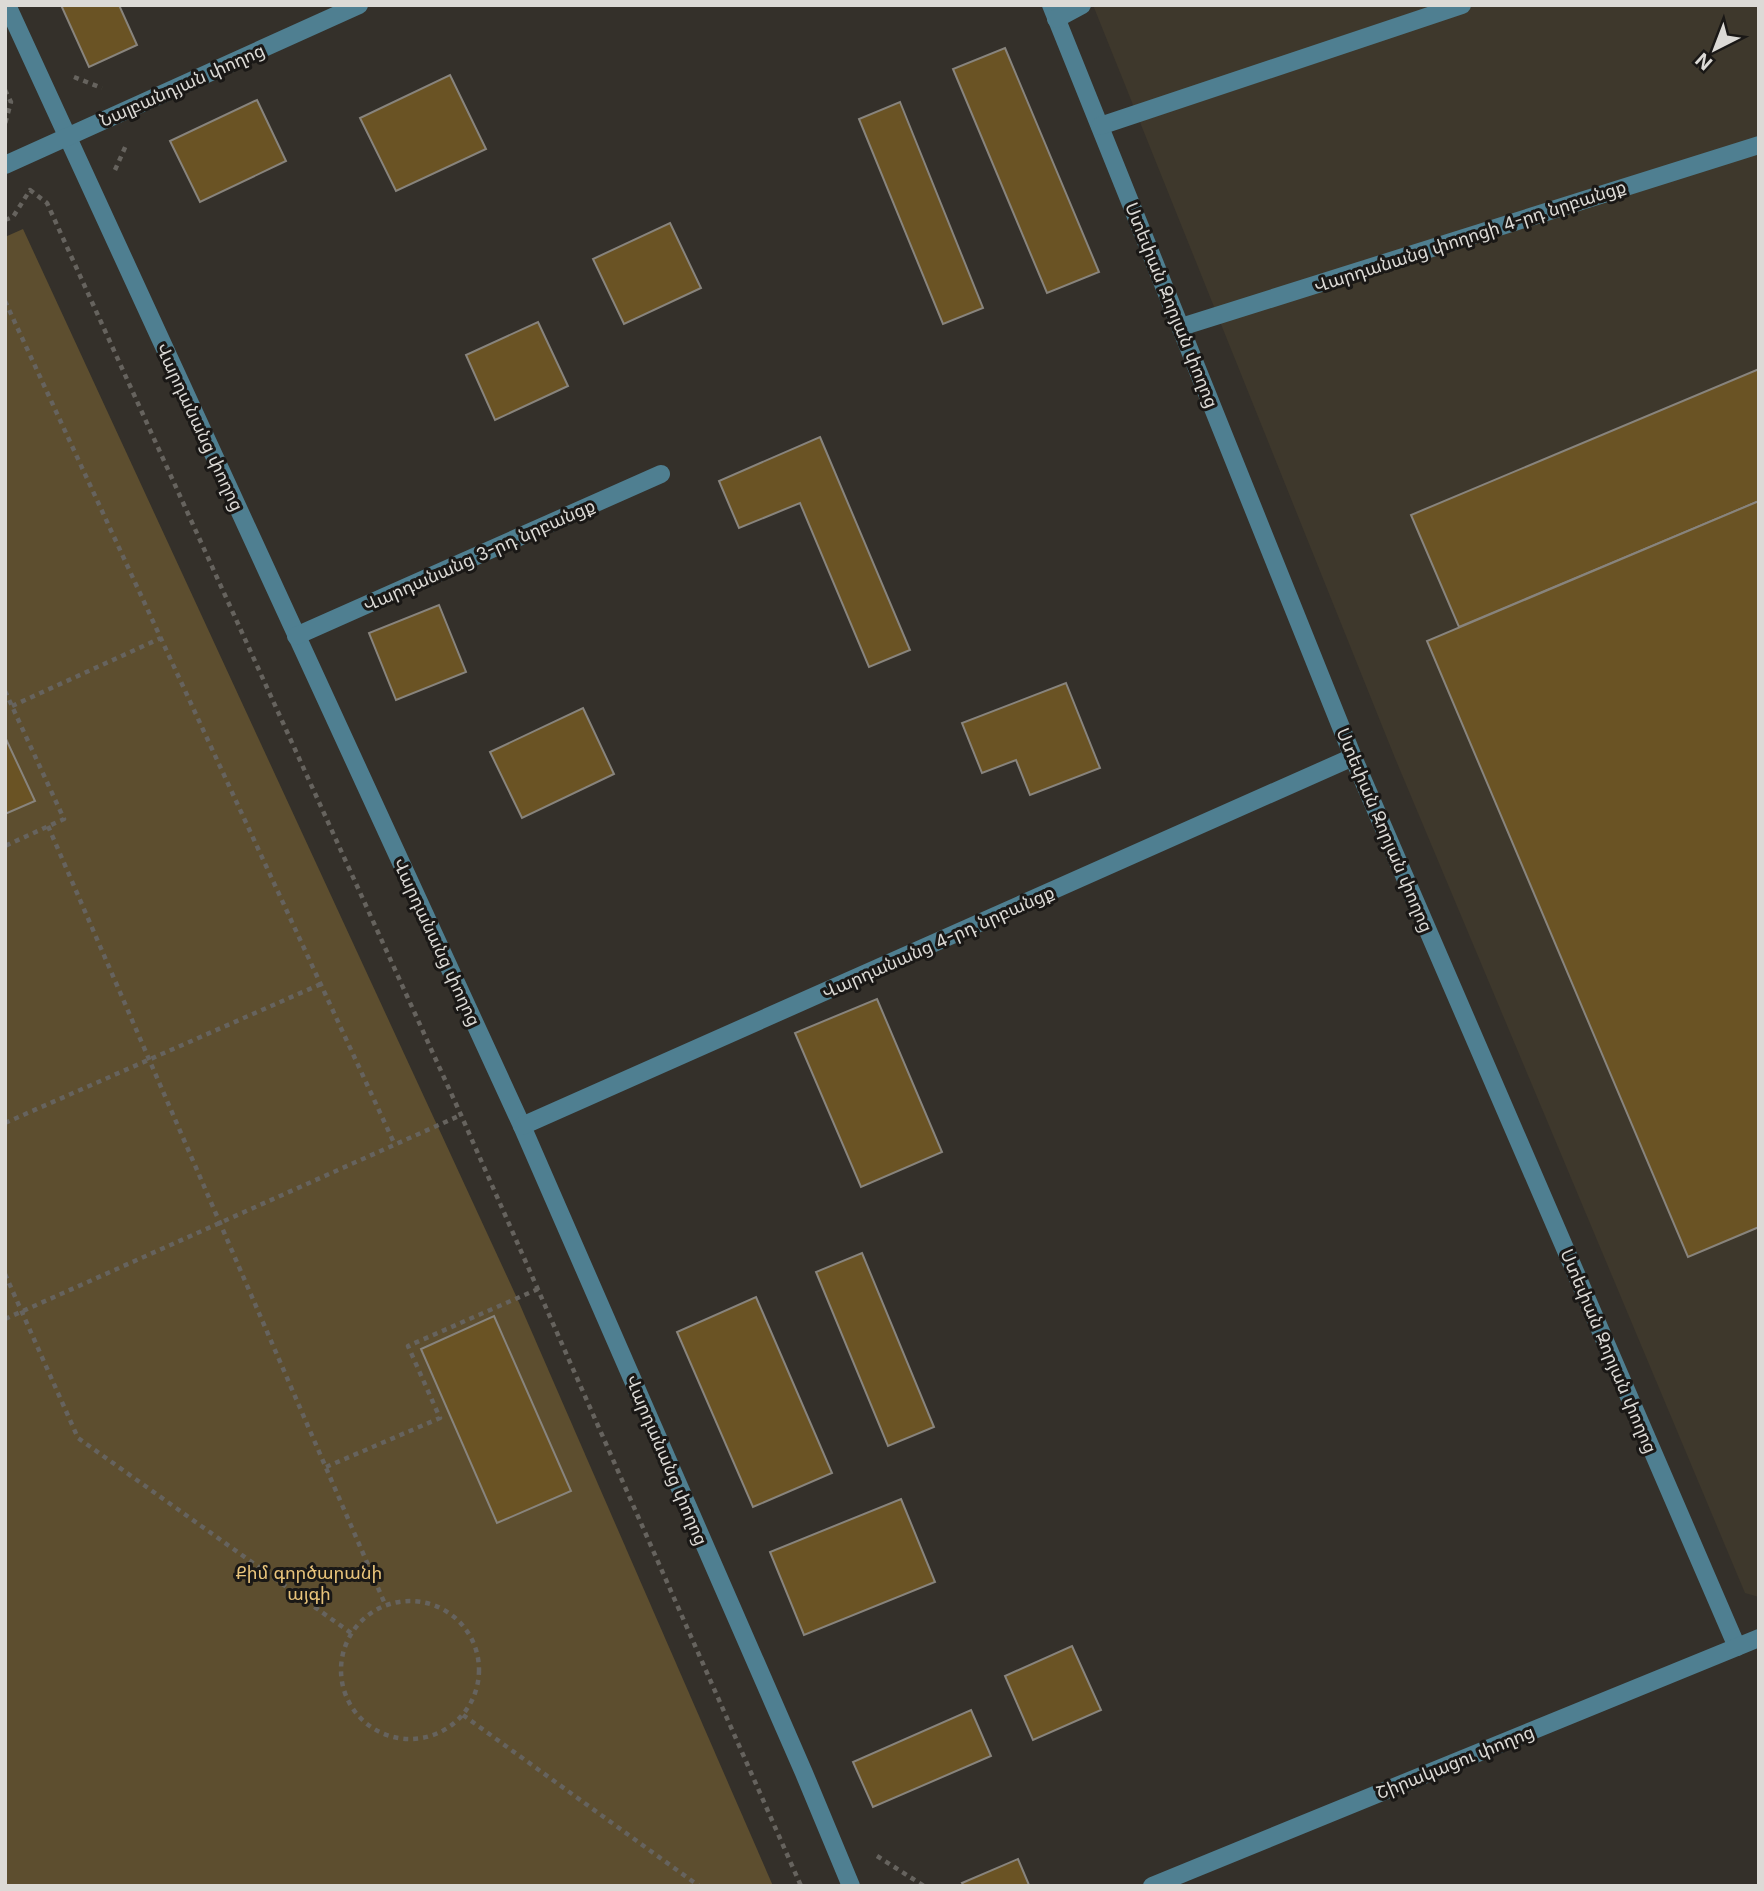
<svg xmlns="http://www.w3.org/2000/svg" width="1764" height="1891" viewBox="0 0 1764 1891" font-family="Inter,'Noto Sans Armenian',sans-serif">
<rect width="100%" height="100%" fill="#34302a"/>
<path fill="#3e382c" d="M1093 5H1759V1597L1745 1593 1395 758Z"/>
<path fill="#5d4e2f" d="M23 229 517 1298 773 1886H5V237Z"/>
<g fill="#6a5324" stroke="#88847d" stroke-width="2">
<path d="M61 5H119L137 45 89 67Z"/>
<path d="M1005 48 1099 272 1047 293 953 69Z"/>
<path d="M450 75 486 149 396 191 360 118Z"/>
<path d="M257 100 286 161 200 202 170 141Z"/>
<path d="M900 102 983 308 943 324 859 119Z"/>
<path d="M670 223 701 288 624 324 593 259Z"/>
<path d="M538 322 568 386 495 420 466 355Z"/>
<path d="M1759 369V501L1459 627 1411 515Z"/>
<path d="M820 437 910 650 869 667 800 503 739 528 719 481Z"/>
<path d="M1759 501V1227L1688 1257 1427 641Z"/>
<path d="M439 605 466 672 396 700 369 633Z"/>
<path d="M1066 683 1100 768 1030 795 1016 760 982 773 962 723Z"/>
<path d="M583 708 614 774 522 818 490 752Z"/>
<path d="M5 737 35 801 5 814Z"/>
<path d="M877 999 942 1152 861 1187 795 1033Z"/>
<path d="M862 1253 934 1427 888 1446 816 1272Z"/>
<path d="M756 1297 832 1473 753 1507 677 1332Z"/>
<path d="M494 1316 571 1491 497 1523 421 1349Z"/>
<path d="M901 1499 935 1582 804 1635 770 1552Z"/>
<path d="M1072 1646 1101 1710 1033 1740 1005 1676Z"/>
<path d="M971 1710 991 1756 873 1807 853 1762Z"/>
<path d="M1018 1859 1029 1885 964 1886 962 1883Z"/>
</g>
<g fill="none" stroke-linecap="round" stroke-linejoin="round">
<g stroke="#66635e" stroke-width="4.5" stroke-dasharray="5 5" stroke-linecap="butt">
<path d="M74 77 102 88"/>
<path d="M5 90 11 102 5 124"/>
<path d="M115 170 127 143"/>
<path d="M5 220 13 217 30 190 47 203 461 1115 801 1886"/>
<path d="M5 301 395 1145"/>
<path d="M5 691 64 819 5 846"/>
<path d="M12 706 161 638"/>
<path d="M48 826 385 1604"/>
<path d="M5 1123 321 984"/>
<path d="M5 1274 78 1438 351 1633"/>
<path d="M5 1319 461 1115"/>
<path d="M326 1467 440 1418 408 1346 538 1289"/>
<circle cx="410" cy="1670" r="69"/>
<path d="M463 1715 699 1886"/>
<path d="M877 1856 924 1886"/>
</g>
<g stroke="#4f7f91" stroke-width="18">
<path d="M7 5 522 1126 804 1773 851 1886"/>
<path d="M1051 5 1353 757 1737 1647"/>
<path d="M1056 19 1082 5"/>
<path d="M1100 126 1462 5"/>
<path d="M5 165 359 5"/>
<path d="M1181 327 1759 145"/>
<path d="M296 636 661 474"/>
<path d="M522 1126 1353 757"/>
<path d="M1152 1886 1759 1638"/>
</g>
</g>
<g text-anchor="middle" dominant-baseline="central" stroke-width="6" stroke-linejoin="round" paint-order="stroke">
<g font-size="18" fill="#dcdad6" stroke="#1a1816">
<text transform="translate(182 85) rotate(-24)">Նալբանդյան փողոց</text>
<text transform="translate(1470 236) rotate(-18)">Վարդանանց փողոցի 4-րդ նրբանցք</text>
<text transform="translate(1172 305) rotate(68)">Ստեփան Զորյան փողոց</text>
<text transform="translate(200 427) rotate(65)">Վարդանանց փողոց</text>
<text transform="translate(479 555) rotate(-24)">Վարդանանց 3-րդ նրբանցք</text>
<text transform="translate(1385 830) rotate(67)">Ստեփան Զորյան փողոց</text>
<text transform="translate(437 942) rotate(65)">Վարդանանց փողոց</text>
<text transform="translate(938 942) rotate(-24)">Վարդանանց 4-րդ նրբանցք</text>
<text transform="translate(1609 1351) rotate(67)">Ստեփան Զորյան փողոց</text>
<text transform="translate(667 1460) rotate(67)">Վարդանանց փողոց</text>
<text transform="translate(1455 1762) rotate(-22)">Շիրակացու փողոց</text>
</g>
<g font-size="18" fill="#e9c47b" stroke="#1a1816">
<text x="309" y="1572">Քիմ գործարանի<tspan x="309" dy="21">այգի</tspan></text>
</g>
</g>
<rect width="1764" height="1891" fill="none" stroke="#dcdad6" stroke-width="14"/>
<g transform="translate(1715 49) rotate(222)" stroke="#1a1816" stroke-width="5" paint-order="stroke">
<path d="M0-5L12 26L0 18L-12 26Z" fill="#dcdad6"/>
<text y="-10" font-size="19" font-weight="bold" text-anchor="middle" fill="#dcdad6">N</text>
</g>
</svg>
